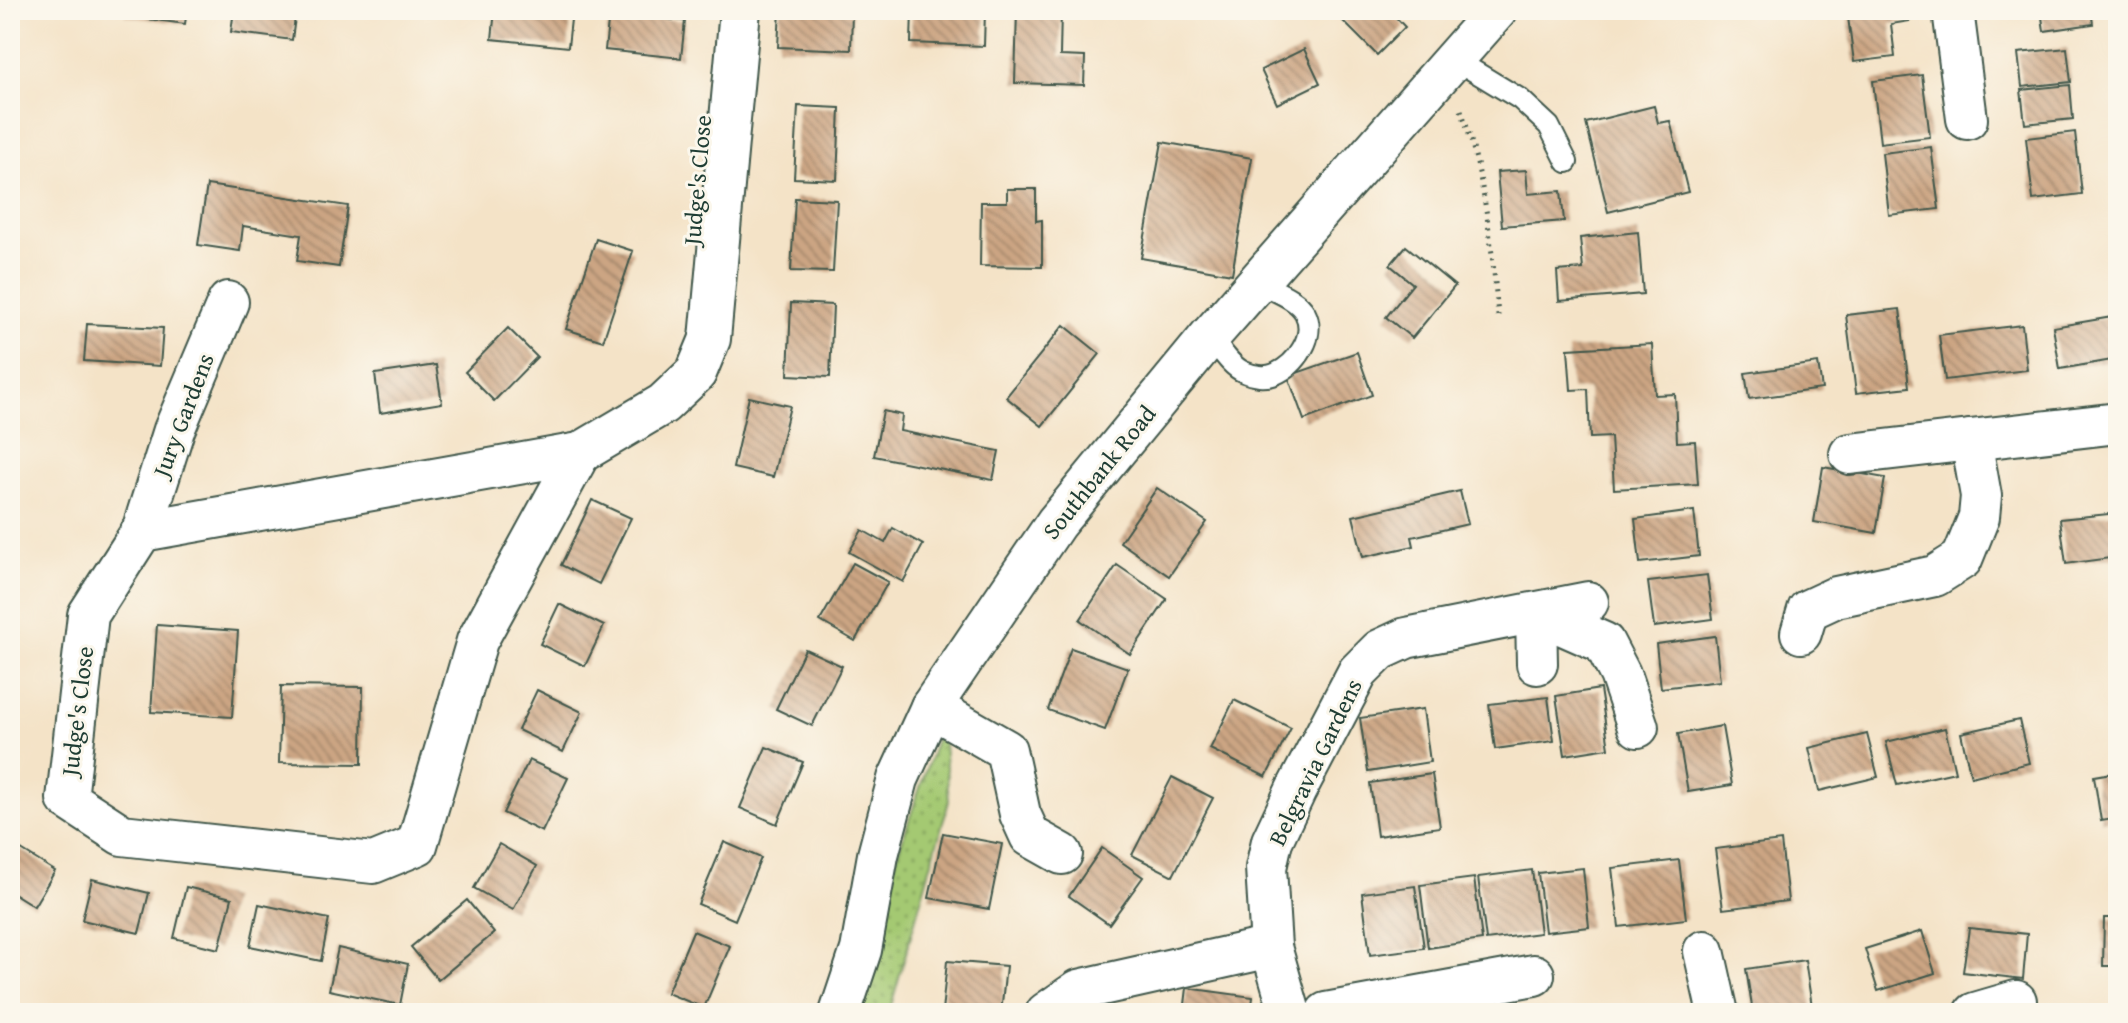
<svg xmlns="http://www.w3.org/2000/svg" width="2128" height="1023" viewBox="0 0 2128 1023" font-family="'Gentium Book Plus',serif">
<defs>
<pattern id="grass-dots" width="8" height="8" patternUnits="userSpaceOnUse" patternTransform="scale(2)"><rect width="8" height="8" fill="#a4c972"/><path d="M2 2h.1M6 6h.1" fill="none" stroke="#85a45e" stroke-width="1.8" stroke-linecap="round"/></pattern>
<pattern id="building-back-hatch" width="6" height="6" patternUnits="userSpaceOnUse" patternTransform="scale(2)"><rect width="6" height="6" fill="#cca583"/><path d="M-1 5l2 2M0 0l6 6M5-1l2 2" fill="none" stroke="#a5886c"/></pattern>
</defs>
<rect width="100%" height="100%" fill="#fbf7ec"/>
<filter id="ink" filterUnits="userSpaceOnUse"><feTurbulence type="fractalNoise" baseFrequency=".0125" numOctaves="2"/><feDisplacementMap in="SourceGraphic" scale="16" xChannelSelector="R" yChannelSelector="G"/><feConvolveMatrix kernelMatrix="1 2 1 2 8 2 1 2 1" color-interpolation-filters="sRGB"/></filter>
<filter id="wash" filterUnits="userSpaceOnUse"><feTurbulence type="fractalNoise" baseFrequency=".006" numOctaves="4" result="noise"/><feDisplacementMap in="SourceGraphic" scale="32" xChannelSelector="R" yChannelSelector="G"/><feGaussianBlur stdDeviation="1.8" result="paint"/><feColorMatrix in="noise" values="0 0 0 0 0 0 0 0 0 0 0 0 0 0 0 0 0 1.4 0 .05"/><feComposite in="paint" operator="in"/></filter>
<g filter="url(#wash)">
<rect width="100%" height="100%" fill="#f4e3c7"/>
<path fill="url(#grass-dots)" stroke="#628353" stroke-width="2" d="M942 722 949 801 889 1013H851L901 844Z"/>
<g id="blocks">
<g fill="url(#building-back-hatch)">
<path d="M125 10H187L185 24 125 16Z"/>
<path d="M234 10H296L292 40 231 32Z"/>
<path d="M495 10H572L568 47 492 39Z"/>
<path d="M780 10H852L851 50 778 47Z"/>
<path d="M912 10H985L984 46 911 43Z"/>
<path d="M1017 10H1061L1060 56 1085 57 1084 85 1015 83Z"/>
<path d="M1342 10H1389L1405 27 1377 55 1337 15Z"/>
<path d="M1847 10H1909L1910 21 1891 24 1895 57 1854 62Z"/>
<path d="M2041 10H2091L2093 24 2044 31Z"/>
<path d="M609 13 685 21 681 58 605 50Z"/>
<path d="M2067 48 2071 82 2022 87 2018 53Z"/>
<path d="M1304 49 1320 83 1277 104 1261 70Z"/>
<path d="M1922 75 1930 137 1880 143 1873 81Z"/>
<path d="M2070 85 2073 119 2025 124 2021 90Z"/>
<path d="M798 106 840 108 837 180 794 178Z"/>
<path d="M1654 106 1658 123 1670 121 1688 192 1608 212 1586 123Z"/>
<path d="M2075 132 2082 194 2033 200 2026 138Z"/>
<path d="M1162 142 1252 158 1232 274 1141 258Z"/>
<path d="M1931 147 1939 209 1889 215 1882 153Z"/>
<path d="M1526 170 1528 194 1561 191 1564 221 1502 226 1497 172Z"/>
<path d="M207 185 348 206 339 267 297 261 301 235 243 226 240 251 198 245Z"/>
<path d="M1007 189H1036V221L1042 220V267L980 266 981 202H1007Z"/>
<path d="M795 198 837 200 833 272 791 271Z"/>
<path d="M1638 232 1643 294 1559 301 1557 271 1583 269 1580 238Z"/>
<path d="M596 239 633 251 603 341 566 329Z"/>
<path d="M1406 246 1455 286 1412 338 1386 317 1413 284 1390 265Z"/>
<path d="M791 303 833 305 830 377 788 375Z"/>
<path d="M1900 309 1909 387 1856 393 1846 315Z"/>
<path d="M2118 316V359L2060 369 2053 327Z"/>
<path d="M87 324 163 328 160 366 84 361Z"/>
<path d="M1064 325 1100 354 1042 426 1006 397Z"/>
<path d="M2022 325 2027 370 1945 380 1939 335Z"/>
<path d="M508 328 537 357 494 401 465 372Z"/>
<path d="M1652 344 1655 395 1675 394 1677 442 1695 441 1698 484 1614 489 1611 437 1590 438 1588 389 1571 390 1568 349Z"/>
<path d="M1357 352 1372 395 1304 420 1288 376Z"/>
<path d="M1818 363 1822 389 1749 399 1745 373Z"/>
<path d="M436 365 442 403 380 413 375 374Z"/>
<path d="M749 397 790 406 773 477 733 468Z"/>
<path d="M883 411 902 415 900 431 999 451 993 480 874 456Z"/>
<path d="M1823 467 1885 478 1876 533 1814 522Z"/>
<path d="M1157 488 1207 522 1169 576 1120 542Z"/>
<path d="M1460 491 1468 524 1412 537 1414 546 1363 557 1353 516Z"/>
<path d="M592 500 631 518 599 584 561 565Z"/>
<path d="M1694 511 1699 556 1640 563 1635 519Z"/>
<path d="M2118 513V557L2066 564 2060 519Z"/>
<path d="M893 528 923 545 903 582 849 552 862 530 885 543Z"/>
<path d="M853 563 888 582 855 641 820 621Z"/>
<path d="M1117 565 1167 599 1130 654 1080 620Z"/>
<path d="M1707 575 1713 619 1654 627 1648 582Z"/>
<path d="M559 604 604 626 585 666 540 644Z"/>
<path d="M10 609 18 632 10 635Z"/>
<path d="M157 625 238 631 232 717 151 712Z"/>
<path d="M1715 636 1720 681 1661 688 1656 644Z"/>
<path d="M1071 648 1128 668 1105 730 1048 710Z"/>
<path d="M805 649 842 666 812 726 776 709Z"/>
<path d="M10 670H16L12 699H10Z"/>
<path d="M281 686 363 687 362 764 279 763Z"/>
<path d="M1600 689 1609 748 1565 755 1556 696Z"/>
<path d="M537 690 582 712 563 752 518 730Z"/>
<path d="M1548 697 1554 741 1495 749 1489 704Z"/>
<path d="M1234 700 1291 728 1266 777 1210 749Z"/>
<path d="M1423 709 1430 762 1368 772 1360 718Z"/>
<path d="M2019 720 2029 763 1971 777 1961 733Z"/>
<path d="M1722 726 1732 785 1688 792 1678 734Z"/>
<path d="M1945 728 1955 772 1897 785 1886 742Z"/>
<path d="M1867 734 1878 777 1819 791 1809 748Z"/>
<path d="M766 747 803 762 777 824 740 808Z"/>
<path d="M529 760 568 778 542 832 503 813Z"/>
<path d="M2118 772V818L2101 821 2094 776Z"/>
<path d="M1432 774 1440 827 1377 836 1370 783Z"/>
<path d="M1172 777 1213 798 1173 876 1132 855Z"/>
<path d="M943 833 1002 844 989 909 929 898Z"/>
<path d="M1781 841 1788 901 1723 909 1715 849Z"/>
<path d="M724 842 761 858 735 920 698 904Z"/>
<path d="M10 843 55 871 34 906 10 891Z"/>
<path d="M499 844 537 866 513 910 474 888Z"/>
<path d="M1102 848 1143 877 1109 924 1069 896Z"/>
<path d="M1679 860 1686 919 1619 927 1612 868Z"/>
<path d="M1583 868 1589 927 1545 932 1538 873Z"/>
<path d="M1532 870 1540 933 1486 940 1478 877Z"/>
<path d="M1474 878 1482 940 1428 948 1420 885Z"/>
<path d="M92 879 149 893 139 933 82 920Z"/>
<path d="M1415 886 1424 948 1370 955 1362 893Z"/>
<path d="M186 887 232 898 219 949 174 938Z"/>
<path d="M467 900 494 933 438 980 411 947Z"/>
<path d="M259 904 329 919 321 961 250 946Z"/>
<path d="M2104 918H2118V966H2103Z"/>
<path d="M1969 928 2027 934 2023 979 1963 972Z"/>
<path d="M693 931 730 946 704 1008 667 993Z"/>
<path d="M1922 931 1935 973 1878 991 1865 949Z"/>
<path d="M338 948 408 964 400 1005 329 990Z"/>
<path d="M1805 960 1813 1013H1753L1746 969Z"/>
<path d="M947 961 1006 966 1001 1013 942 1012Z"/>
<path d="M1187 988 1253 997 1251 1013H1184Z"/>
</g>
</g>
</g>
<g filter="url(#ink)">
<use href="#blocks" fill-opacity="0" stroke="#3f564a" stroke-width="2"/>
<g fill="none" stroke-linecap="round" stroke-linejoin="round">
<g stroke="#3f564a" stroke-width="24">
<g id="lane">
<path d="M1454 59 1520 99 1549 126 1567 162"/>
<path d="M1210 336C1220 348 1230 366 1244 372 1253 376 1266 378 1275 374 1296 365 1317 336 1305 313 1297 298 1272 290 1258 282"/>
</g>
</g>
<g stroke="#3f564a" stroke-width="44">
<g id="street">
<path d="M1953 10 1967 119"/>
<path d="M580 453 142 531 88 615 67 799 122 835 373 863 417 845 477 641 580 453 663 404 696 373 710 339 740 10"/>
<path d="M1850 454 2118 423"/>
<path d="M142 531 174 430 228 302"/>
<path d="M1801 633 1808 610 1836 597 1935 576 1962 559 1979 517 1981 496 1971 440"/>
<path d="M1537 664 1536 613 1604 643 1620 674 1638 727"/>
<path d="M931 707 1006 750 1020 814 1030 836 1062 854"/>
<path d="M1704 951 1718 1013"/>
<path d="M840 1013 861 950 878 855 898 779 931 707 1056 523 1210 336 1497 10"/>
<path d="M1046 1013 1079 990 1271 947"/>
<path d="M1290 1013 1271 947 1266 868 1272 841 1296 790 1358 672 1380 650 1406 638 1588 602"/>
<path d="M1326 1013 1534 975"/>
<path d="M1975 1013 2016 1001"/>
</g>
</g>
<path stroke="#3f564a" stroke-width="5" stroke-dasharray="2 6" stroke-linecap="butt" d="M1461 110C1485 175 1492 247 1498 316"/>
<use href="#lane" stroke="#fff" stroke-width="20"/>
<use href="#street" stroke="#fff" stroke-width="40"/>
</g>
</g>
<g text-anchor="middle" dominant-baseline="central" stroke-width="6" stroke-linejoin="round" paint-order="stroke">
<g font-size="24" fill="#1f3d34" stroke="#fbf7ec">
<text transform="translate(697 180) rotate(-85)">Judge's Close</text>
<text transform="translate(183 415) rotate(-69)">Jury Gardens</text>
<text transform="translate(1099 472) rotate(-51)">Southbank Road</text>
<text transform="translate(77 711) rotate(-83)">Judge's Close</text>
<text transform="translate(1315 762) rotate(-64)">Belgravia Gardens</text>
</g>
</g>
<rect width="2128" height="1023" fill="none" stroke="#fbf7ec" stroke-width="40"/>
</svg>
